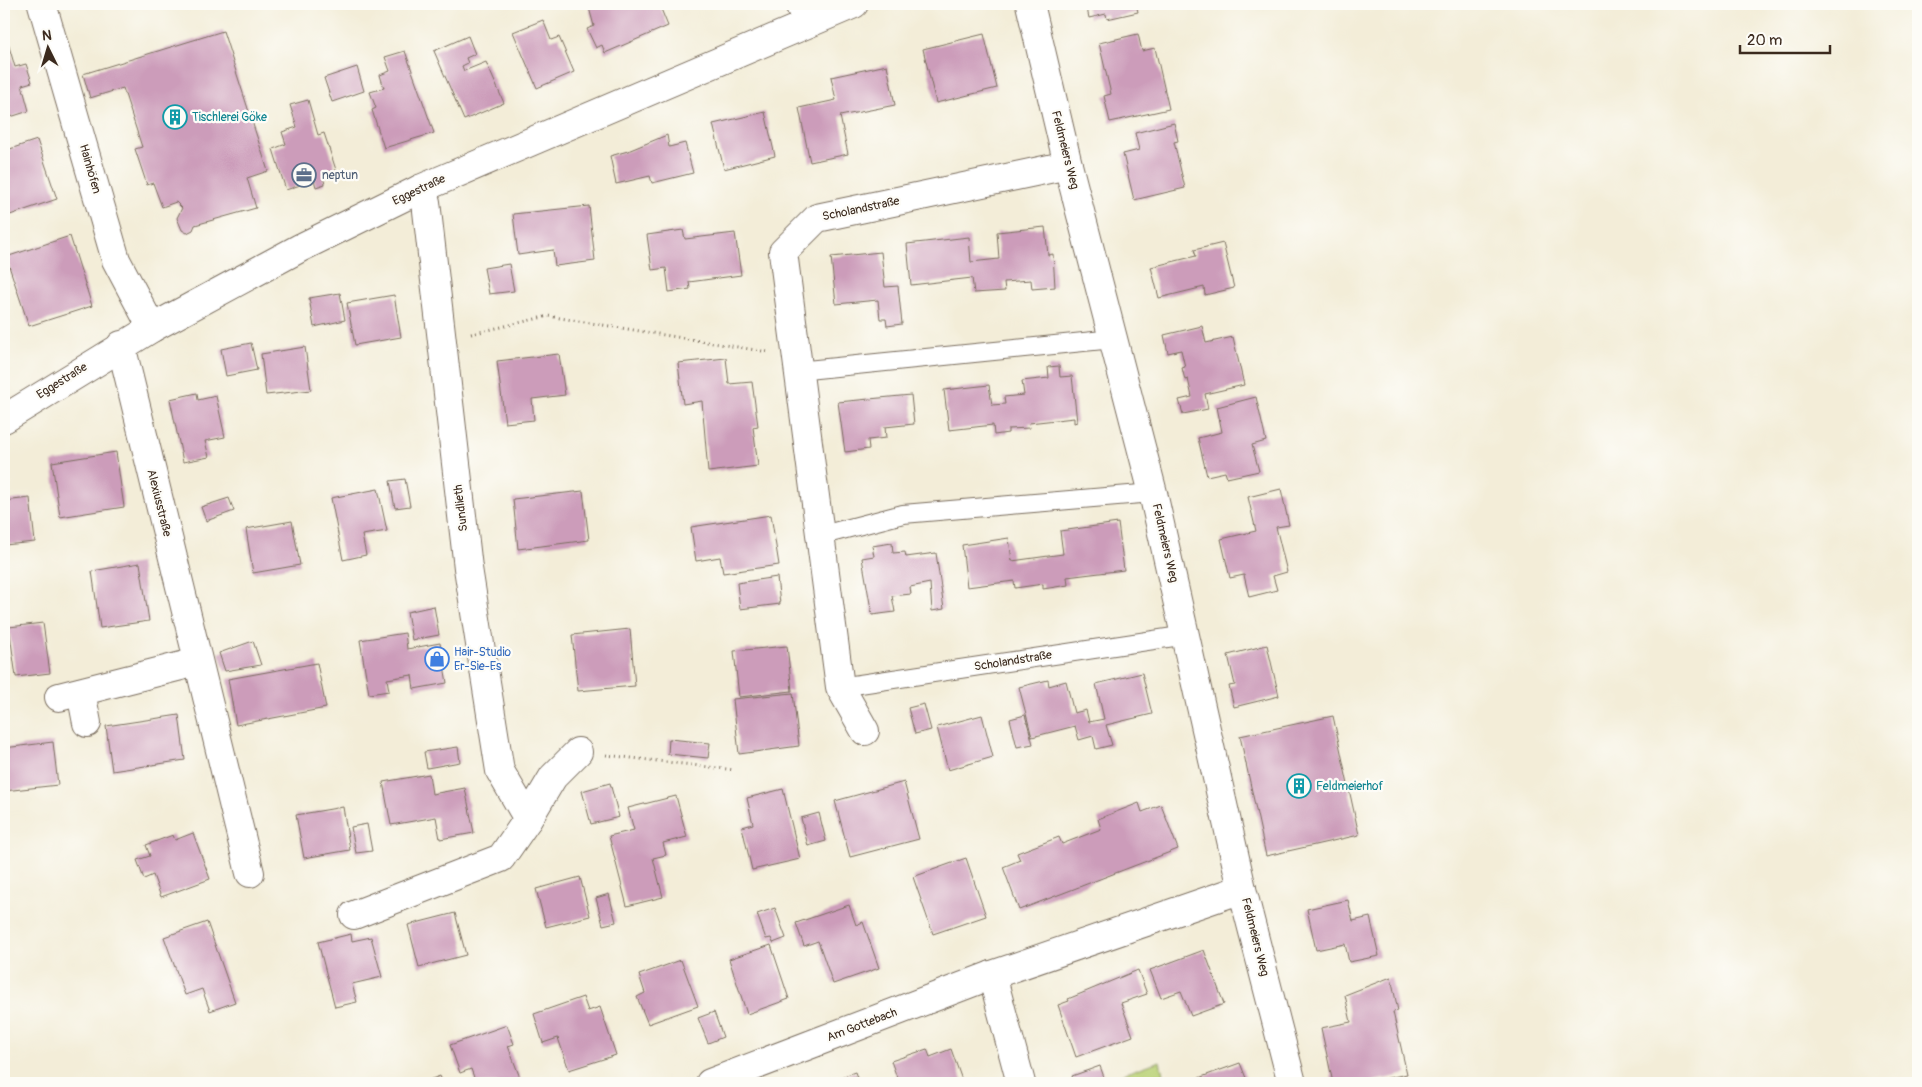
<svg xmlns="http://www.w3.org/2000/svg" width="1922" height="1087" viewBox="0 0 1922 1087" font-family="Pangolin,sans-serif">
<rect width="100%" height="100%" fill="#fdfcf7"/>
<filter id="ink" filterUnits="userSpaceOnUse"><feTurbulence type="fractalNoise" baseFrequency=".02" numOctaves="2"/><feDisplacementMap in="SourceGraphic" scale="10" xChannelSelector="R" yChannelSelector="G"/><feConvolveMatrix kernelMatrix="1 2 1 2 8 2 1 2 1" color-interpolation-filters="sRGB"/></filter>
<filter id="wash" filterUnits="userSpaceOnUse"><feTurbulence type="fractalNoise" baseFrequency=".0096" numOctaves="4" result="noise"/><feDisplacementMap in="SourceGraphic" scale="20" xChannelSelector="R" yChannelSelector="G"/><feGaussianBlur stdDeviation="1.12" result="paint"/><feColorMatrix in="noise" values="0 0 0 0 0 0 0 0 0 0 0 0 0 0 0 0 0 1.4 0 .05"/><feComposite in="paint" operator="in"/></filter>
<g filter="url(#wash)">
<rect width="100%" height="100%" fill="#f3edd8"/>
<path fill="#b9d175" stroke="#7a7e4a" d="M1160 1061 1165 1083H1097Z"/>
<g id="blocks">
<g fill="#cc9cba">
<path d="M588 4H659L668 26 605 53 602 45 596 48 587 29 594 26Z"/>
<path d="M1086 4H1136L1138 12 1107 19 1106 14 1089 18Z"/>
<path d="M543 20 551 40 559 37 574 72 537 88 513 32Z"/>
<path d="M223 31 268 171 247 178 256 208 195 225 193 230 187 233 182 230 177 218 182 208 176 202 162 207 153 183 147 185 135 149 142 147 123 88 90 98 83 74Z"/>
<path d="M5 33 15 67 26 64 32 82 22 85 29 111 4 119Z"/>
<path d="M984 34 997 88 936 103 923 49Z"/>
<path d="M1138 34 1142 51 1155 48 1169 109 1110 122 1104 96 1111 94 1099 43Z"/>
<path d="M468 36 475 54 466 58 468 63 462 66 464 71 486 62 504 103 464 120 434 51Z"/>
<path d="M405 51 434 133 384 148 372 110 376 108 370 92 384 88 380 75 390 71 385 57Z"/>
<path d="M887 65 895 105 840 116 848 154 810 162 799 108 836 100 831 77Z"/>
<path d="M357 67 364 91 332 102 324 78Z"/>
<path d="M308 100 318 135 324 133 337 173 323 177 325 184 316 187 314 180 286 190 273 149 286 144 282 132 297 127 290 105Z"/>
<path d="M765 112 775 156 724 169 713 124Z"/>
<path d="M1174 123 1178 141 1174 142 1185 188 1134 200 1123 154 1139 150 1135 133Z"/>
<path d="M667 135 669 147 685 143 693 173 652 183 650 176 616 184 610 156 628 151Z"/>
<path d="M37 140 57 199 4 217V151Z"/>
<path d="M589 206 595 261 555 266 553 250 518 255 513 214Z"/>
<path d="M1045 227 1048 255 1053 254 1055 287 1032 289 1031 280 1004 282 1005 291 974 293 972 278 911 285 907 244 969 237 971 262 999 259 997 232Z"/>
<path d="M683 230 685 239 735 233 741 275 689 282 690 289 669 292 666 268 652 270 647 235Z"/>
<path d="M70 236 92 306 29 326 6 257Z"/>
<path d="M1223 243 1234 288 1205 295 1204 287 1159 298 1151 267 1196 256 1194 250Z"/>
<path d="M881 252 885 287 898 286 902 324 887 326 886 319H880L878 300 836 304 831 257Z"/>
<path d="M509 264 514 291 489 294 484 268Z"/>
<path d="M340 293 345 320 314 327 309 298Z"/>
<path d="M394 295 401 337 355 345 347 303Z"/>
<path d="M1202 326 1206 343 1233 337 1244 385 1205 394 1208 409 1183 414 1179 400 1192 397 1188 379 1185 380 1182 368 1185 367 1181 350 1168 353 1164 335Z"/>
<path d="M251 343 257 370 226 376 221 349Z"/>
<path d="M305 347 311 390 266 395 261 354Z"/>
<path d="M559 354 565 395 532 399 534 420 505 423 497 361Z"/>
<path d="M726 358 729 384 752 382 758 426 753 427 758 466 708 472 702 401 683 404 678 363Z"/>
<path d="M1059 366 1060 377 1072 376 1077 422 1074 423V418L1029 423 1030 428 1008 429V433L994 435 993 425 949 430 944 390 989 385 992 405 1005 404 1004 397 1024 395 1022 381 1049 378 1048 367Z"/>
<path d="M197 393 198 400 216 396 225 437 205 441 209 457 183 462 170 399Z"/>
<path d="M911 395 914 424 885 427 886 438 868 440 869 449 845 452 838 402Z"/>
<path d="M1256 397 1266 441 1252 445 1259 471 1227 478 1225 472 1207 476 1198 438 1222 432 1217 407Z"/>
<path d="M116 452 124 507 60 517 52 462Z"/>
<path d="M405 479 410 506 395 508 390 481Z"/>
<path d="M378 489 387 531 362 535 366 555 343 560 331 498Z"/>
<path d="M1281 489 1289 525 1276 527 1287 572 1273 576 1277 590 1249 597 1244 575 1230 578 1221 539 1256 531 1248 497Z"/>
<path d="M583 491 589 540 518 549 513 499Z"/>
<path d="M30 498 35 542 4 545V501Z"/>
<path d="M229 498 234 511 206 521 201 507Z"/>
<path d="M771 515 779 565 723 573 720 557 696 561 691 527Z"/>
<path d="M292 521 300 565 253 573 246 529Z"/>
<path d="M1118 523 1124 570 1067 577 1068 585 1043 589V584L1015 588 1014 581 967 587 962 545 1009 538 1012 561 1063 554 1060 531Z"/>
<path d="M892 543 893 553 905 552 906 557 936 553 944 609 932 611 930 583 910 587 911 594 892 596 895 612 872 615 862 558 874 556 872 546Z"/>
<path d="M140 563 149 621 100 628 92 571Z"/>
<path d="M777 577 780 604 740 609 737 583Z"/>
<path d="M434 606 439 635 412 640 407 612Z"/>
<path d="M43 623 50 673 16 677 9 627Z"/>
<path d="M630 629 635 686 578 691 572 635Z"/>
<path d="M405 633 407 649 440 643 447 683 414 689 412 675 387 679 389 691 369 694 360 640Z"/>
<path d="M253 641 261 665 225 671 219 653Z"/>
<path d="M1267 645 1279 696 1234 707 1229 686 1235 685 1228 655Z"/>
<path d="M787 646 792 691 739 697 734 651Z"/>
<path d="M317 663 326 708 236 725 228 679Z"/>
<path d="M1142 673 1152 714 1106 725 1112 745 1096 749 1093 736 1079 740 1075 726 1032 737 1019 687 1048 680 1049 686 1066 681 1074 713 1086 710 1089 722 1104 719 1096 684Z"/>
<path d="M793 693 799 746 739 754 733 699Z"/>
<path d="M924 704 931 730 915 734 908 708Z"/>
<path d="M179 715 185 760 112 771 106 726Z"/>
<path d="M982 715 993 757 948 770 937 727Z"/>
<path d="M1025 715 1033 744 1017 747 1010 719Z"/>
<path d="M1333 716 1359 835 1266 856 1240 736Z"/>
<path d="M669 739 710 743 708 758 668 754Z"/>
<path d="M53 742 58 785 4 791V748Z"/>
<path d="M458 747 460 762 427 768 424 752Z"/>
<path d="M429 774 432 794 465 788 474 833 440 839 436 817 391 825 383 782Z"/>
<path d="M904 782 919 839 850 857 835 801Z"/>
<path d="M610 783 619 817 591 824 582 791Z"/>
<path d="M783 789 800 859 752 870 742 827 753 824 747 798Z"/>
<path d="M676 796 687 837 663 843 666 855 653 858 663 897 627 906 609 836 634 830 628 808Z"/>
<path d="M1139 803 1142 812 1161 805 1178 849 1019 910 1003 867 1020 860 1017 853 1059 837 1062 844 1101 829 1098 819Z"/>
<path d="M343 807 350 850 304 858 296 815Z"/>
<path d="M819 813 826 841 808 846 801 818Z"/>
<path d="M367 824 372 851 356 853 351 827Z"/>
<path d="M193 833 210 879 161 897 153 875 144 879 137 860 150 856 146 845 173 835 175 840Z"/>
<path d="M966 858 986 916 933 934 913 877Z"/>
<path d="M580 877 590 916 546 927 536 889Z"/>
<path d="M609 894 616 922 603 925 596 898Z"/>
<path d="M1348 900 1353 921 1370 917 1379 956 1349 962 1345 944 1316 950 1307 909Z"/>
<path d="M849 905 856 925 863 922 879 968 833 984 818 941 804 946 796 923Z"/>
<path d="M775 908 786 938 773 943 771 938 766 939 757 914Z"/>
<path d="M455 913 466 955 419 967 408 925Z"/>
<path d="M207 922 235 1002 210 1011 202 989 185 995 164 937Z"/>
<path d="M351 934 352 941 371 937 382 977 352 984 357 1002 335 1007 318 942Z"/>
<path d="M771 945 789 999 747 1014 729 959Z"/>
<path d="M1204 950 1224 1004 1191 1016 1181 991 1161 998 1150 970Z"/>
<path d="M681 960 698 1006 648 1024 637 997 645 993 639 975Z"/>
<path d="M1138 970 1147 994 1121 1003 1133 1036 1076 1057 1058 1005 1069 1001 1068 999Z"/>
<path d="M1391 977 1398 1011 1393 1012 1407 1074 1365 1083H1333L1321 1028 1351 1022 1345 995Z"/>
<path d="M583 997 588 1011 600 1007 616 1055 569 1070 558 1038 543 1043 534 1014Z"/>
<path d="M714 1012 723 1037 708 1043 698 1018Z"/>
<path d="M507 1025 514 1044 508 1046 522 1083H476L471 1069 460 1073 450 1045Z"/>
<path d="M927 1049 930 1057 951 1049 963 1083H899L891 1061Z"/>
<path d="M1240 1063 1248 1083H1194L1193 1080Z"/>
<path d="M1100 1066 1105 1080 1095 1083H1074L1072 1076Z"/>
<path d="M855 1072 859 1083H824Z"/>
<path d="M440 1076 443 1083H426V1081Z"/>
</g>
</g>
</g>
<g filter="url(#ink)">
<use href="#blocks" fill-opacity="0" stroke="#7b6e5f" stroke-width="1"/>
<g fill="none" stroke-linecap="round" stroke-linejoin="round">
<g stroke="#7b6e5f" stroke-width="20">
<g id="service">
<path d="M797 371 1113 339"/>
<path d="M819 536 903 514 1153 493"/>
<path d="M840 687 1187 635"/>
</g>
</g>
<g stroke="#7b6e5f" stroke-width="30">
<g id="minor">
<path d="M42 4 116 260 152 328"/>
<path d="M799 4 808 23"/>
<path d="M1030 4 1068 165 1153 493 1242 889 1292 1083"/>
<path d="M121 345 250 873"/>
<path d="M81 692 87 723"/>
<path d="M59 697 197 662"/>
<path d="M865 731 840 687 783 252 817 218 1068 165"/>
<path d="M528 819 553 777 578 752"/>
<path d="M354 915 501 858 528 819 500 771 468 568 426 202 420 189"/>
<path d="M992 975 1021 1083"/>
<path d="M710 1083 992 975 1242 889"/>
</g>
</g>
<g stroke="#7b6e5f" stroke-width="30">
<path id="secondary" d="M4 419 152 328 300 248 420 189 854 4"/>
</g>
<g stroke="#7b6e5f" stroke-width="3" stroke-dasharray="1 4" stroke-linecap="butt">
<path d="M471 334 548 316 768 352"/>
<path d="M606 755 735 770"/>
</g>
<use href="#service" stroke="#fff" stroke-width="18"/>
<use href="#minor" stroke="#fff" stroke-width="28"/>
<use href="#secondary" stroke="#fff" stroke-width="28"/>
</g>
</g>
<defs>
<g id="building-ring" transform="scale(1.25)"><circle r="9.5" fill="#fdfcf7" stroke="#0f9aa8" stroke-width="1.5"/><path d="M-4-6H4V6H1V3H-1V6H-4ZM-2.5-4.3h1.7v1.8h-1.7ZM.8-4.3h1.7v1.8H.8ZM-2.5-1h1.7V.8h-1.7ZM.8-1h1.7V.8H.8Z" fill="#0f9aa8"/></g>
<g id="office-ring" transform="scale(1.25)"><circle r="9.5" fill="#fdfcf7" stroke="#5c6f8a" stroke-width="1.5"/><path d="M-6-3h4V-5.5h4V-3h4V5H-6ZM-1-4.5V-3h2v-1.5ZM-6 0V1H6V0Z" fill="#5c6f8a"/></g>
<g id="shop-ring" transform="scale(1.25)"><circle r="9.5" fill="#fdfcf7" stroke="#3f7fe0" stroke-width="1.5"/><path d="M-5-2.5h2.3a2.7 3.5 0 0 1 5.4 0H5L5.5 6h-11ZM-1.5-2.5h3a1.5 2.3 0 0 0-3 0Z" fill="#3f7fe0"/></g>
</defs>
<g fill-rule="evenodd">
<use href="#building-ring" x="175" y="117"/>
<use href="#office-ring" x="304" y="175"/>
<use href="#shop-ring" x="437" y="659"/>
<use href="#building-ring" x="1299" y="786"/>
</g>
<g text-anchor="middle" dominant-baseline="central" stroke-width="4.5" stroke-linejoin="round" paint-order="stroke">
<g font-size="12" fill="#0d838f" stroke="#fdfcf7" text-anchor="start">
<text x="192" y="117">Tischlerei Göke</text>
<text x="1316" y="786">Feldmeierhof</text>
</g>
<g font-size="12" fill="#3b2a1e" stroke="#fdfcf7">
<text transform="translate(1065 150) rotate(76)">Feldmeiers Weg</text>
<text transform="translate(90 169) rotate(74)">Hainhöfen</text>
<text transform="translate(419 190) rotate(-25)">Eggestraße</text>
<text transform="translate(861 209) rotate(-12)">Scholandstraße</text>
<text transform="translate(62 381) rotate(-32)">Eggestraße</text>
<text transform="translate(159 503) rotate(76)">Alexiusstraße</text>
<text transform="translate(461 508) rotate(-97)">Sundlieth</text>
<text transform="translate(1165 543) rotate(77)">Feldmeiers Weg</text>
<text transform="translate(1013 661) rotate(-9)">Scholandstraße</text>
<text transform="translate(1255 937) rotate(76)">Feldmeiers Weg</text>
<text transform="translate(862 1025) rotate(-21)">Am Gottebach</text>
</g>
<g font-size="12" fill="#4e5e75" stroke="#fdfcf7" text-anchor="start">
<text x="322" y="175">neptun</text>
</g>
<g font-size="12" fill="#366cbe" stroke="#fdfcf7" text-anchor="start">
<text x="454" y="652">Hair-Studio<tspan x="454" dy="14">Er-Sie-Es</tspan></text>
</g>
</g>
<rect width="1922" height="1087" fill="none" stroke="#fdfcf7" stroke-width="20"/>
<g transform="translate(48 48) rotate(355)" stroke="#fdfcf7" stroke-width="4" paint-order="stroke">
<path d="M0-4L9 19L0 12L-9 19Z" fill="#3b2a1e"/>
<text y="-8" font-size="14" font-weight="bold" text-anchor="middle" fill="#3b2a1e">N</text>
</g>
<path d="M1740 45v8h90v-8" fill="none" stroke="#3b2a1e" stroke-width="2.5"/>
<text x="1747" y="45" font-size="15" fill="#3b2a1e" stroke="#fdfcf7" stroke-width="4" paint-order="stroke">20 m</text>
</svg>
